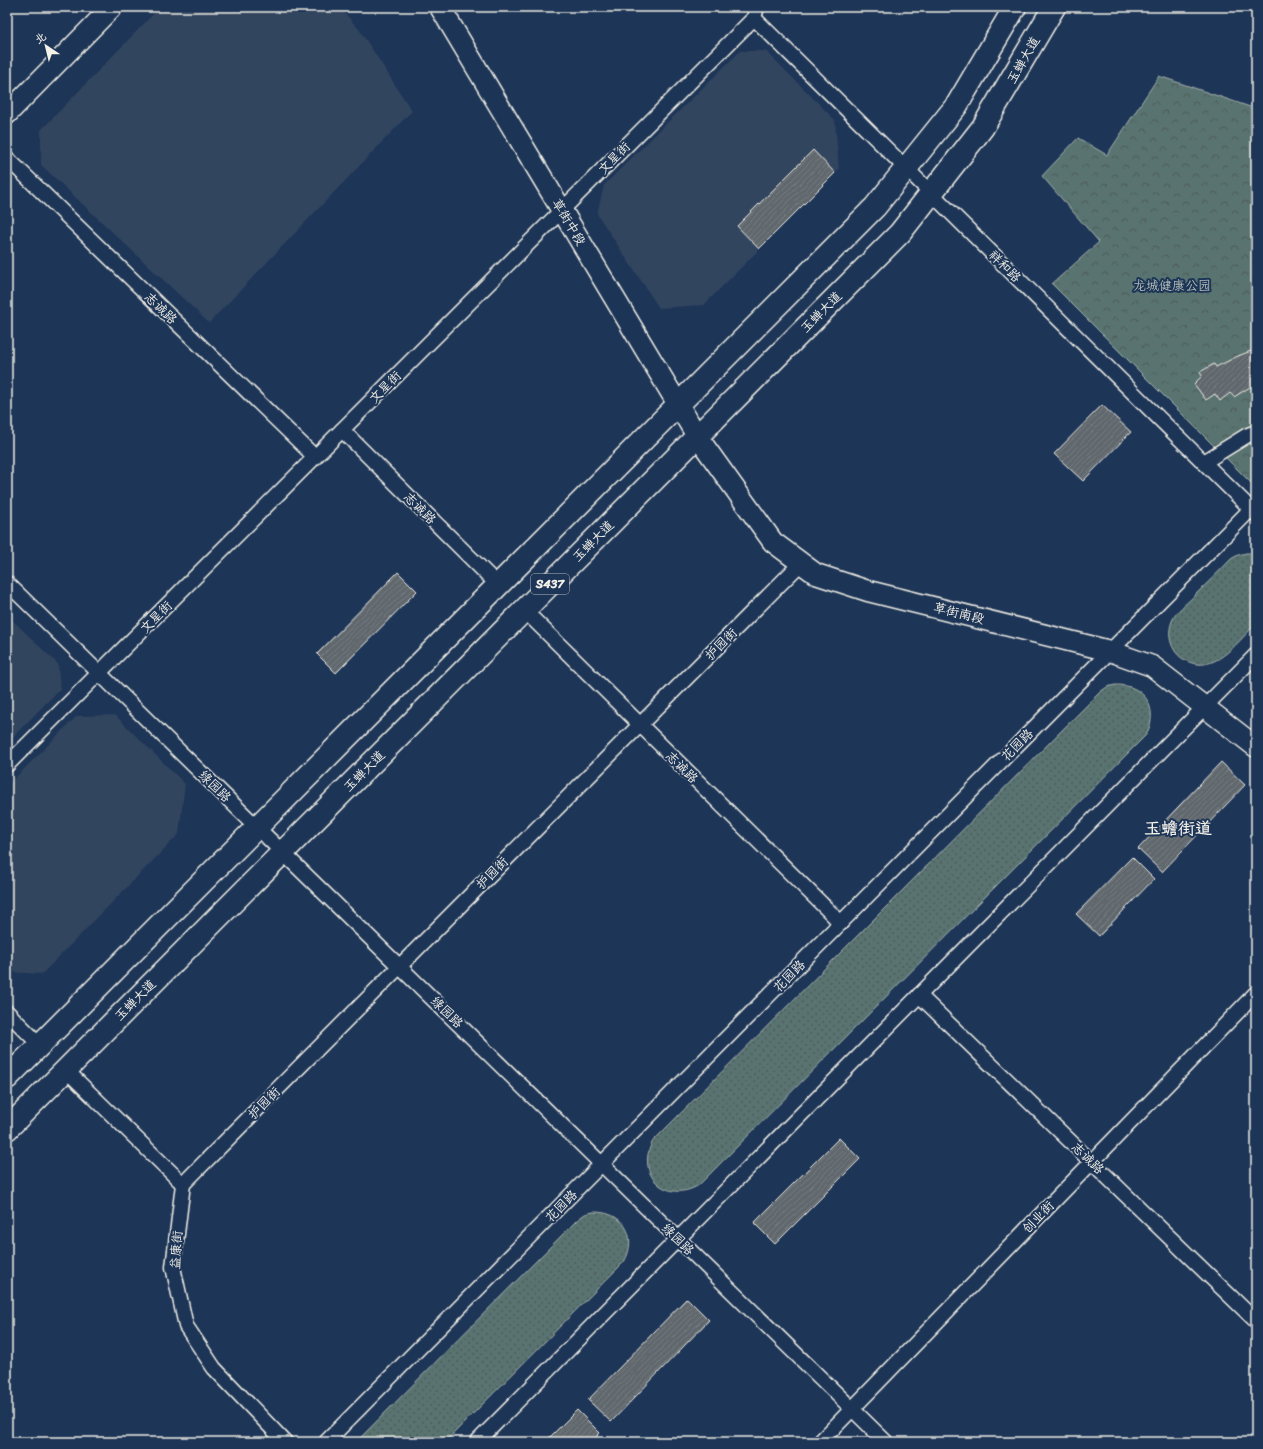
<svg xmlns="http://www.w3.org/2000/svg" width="1263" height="1449" viewBox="0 0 1263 1449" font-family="Sriracha,'LXGW WenKai TC',sans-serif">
<defs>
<pattern id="grass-dots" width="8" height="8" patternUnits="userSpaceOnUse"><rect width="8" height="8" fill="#587370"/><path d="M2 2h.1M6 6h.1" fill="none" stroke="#505b59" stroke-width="1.8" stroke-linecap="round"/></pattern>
<pattern id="park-crowns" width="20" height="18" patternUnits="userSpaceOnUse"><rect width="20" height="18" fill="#587370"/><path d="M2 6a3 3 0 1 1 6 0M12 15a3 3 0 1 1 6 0" fill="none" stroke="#505b59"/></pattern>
<pattern id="building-hatch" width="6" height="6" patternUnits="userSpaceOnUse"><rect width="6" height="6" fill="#61676d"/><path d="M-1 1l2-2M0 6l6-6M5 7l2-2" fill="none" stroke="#787d82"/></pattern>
</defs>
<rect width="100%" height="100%" fill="#1d3557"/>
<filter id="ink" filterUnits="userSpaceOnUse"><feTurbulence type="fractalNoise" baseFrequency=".025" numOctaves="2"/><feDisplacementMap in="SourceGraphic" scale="8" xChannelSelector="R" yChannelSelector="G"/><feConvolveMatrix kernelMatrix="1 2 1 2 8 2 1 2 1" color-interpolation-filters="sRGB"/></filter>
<g filter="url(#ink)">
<g fill="#31445e">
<path d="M160 7H339L359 29 412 111 209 323 41 165V130Z"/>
<path d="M740 51H766L835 120 839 169 704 305 659 308 597 214 604 185Z"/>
<path d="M7 615 58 664 60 689 7 743Z"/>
<path d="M115 715 185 784 179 834 42 974 7 972V786L77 716Z"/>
</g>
<g fill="url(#grass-dots)" stroke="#a6b2ac">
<path d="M1246 553H1256V624C1239 640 1218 671 1192 663 1185 661 1179 657 1175 651 1169 642 1168 631 1172 621 1176 611 1186 604 1194 596 1206 584 1219 572 1231 559L1238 555Z"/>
<path d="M1115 685C1145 684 1160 709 1146 735L699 1185C667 1205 634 1174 653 1141L1100 692 1107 687Z"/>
<path d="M593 1212C623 1211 639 1236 624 1262L445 1442H356L578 1219 585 1214Z"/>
</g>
<path fill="url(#park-crowns)" stroke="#a6b2ac" d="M1159 76 1256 109V488L1052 284 1099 242 1042 176 1078 138 1107 155Z"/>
<g fill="url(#building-hatch)" stroke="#f4f1e8">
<path d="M813 150 835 173 759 249 737 226Z"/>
<path d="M1256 349V389L1250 387 1234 397 1230 393 1220 401 1215 394 1206 400 1194 384 1202 376 1200 372 1214 364 1216 367 1238 356Z"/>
<path d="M1102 405 1131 432 1083 481 1054 454Z"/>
<path d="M398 572 417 591 336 673 317 654Z"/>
<path d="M1221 762 1245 785 1162 872 1138 849Z"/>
<path d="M1132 857 1154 879 1099 936 1076 914Z"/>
<path d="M839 1138 860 1159 775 1244 754 1223Z"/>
<path d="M687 1298 709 1320 611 1422 588 1400Z"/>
<path d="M577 1410 600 1433 591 1442H545Z"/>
</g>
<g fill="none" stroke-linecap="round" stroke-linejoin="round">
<g stroke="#f4f1e8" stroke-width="17">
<g id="street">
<path d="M754 18 1256 514"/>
<path d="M7 158 315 457"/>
<path d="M342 430 498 585"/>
<path d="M1204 462 1246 436 1256 432"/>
<path d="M7 583 886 1442"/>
<path d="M524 610 841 923"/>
<path d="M7 765 754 18 757 7"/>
<path d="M919 995 1256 1321"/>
<path d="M7 1012 40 1045"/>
<path d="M66 1070 183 1184 173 1267 186 1326 214 1368 285 1442"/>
<path d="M183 1184 801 563"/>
<path d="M326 1442 1251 509"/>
<path d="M477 1442 1256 655"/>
<path d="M820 1442 1256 993"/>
</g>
</g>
<g stroke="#f4f1e8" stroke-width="23">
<g id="secondary">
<path d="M440 7 697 436 773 542 816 574 868 591 1110 651 1152 666 1256 747"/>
<path d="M7 114 112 7"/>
</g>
</g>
<g stroke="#f4f1e8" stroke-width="25">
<g id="primary">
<path d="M7 1078 875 207 957 105 1015 7"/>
<path d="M7 1129 900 233 983 127 1054 7"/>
</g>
</g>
<use href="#street" stroke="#1d3557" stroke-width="14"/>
<use href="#secondary" stroke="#1d3557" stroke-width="20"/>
<use href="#primary" stroke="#1d3557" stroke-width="22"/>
</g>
</g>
<g text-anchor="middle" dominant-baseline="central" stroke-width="4" stroke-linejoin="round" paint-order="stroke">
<rect fill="#1d3557" stroke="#b4b9bc" stroke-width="1" x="531" y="574" width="38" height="20" rx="3"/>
<g font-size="12" font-weight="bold" fill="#f4f1e8">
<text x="550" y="584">S437</text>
</g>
<g font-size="13" fill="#f4f1e8" stroke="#1d3557">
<text transform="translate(1023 60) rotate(-60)">玉蝉大道</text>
<text transform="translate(614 158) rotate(-45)">文星街</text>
<text transform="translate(569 222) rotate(59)">草街中段</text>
<text transform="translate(1005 266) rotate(45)">祥和路</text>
<text transform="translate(161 308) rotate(44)">志诚路</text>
<text transform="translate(821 312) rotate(-45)">玉蝉大道</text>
<text transform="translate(385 387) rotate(-45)">文星街</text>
<text transform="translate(420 508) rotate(45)">志诚路</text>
<text transform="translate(593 541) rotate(-45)">玉蝉大道</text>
<text transform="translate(959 613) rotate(14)">草街南段</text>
<text transform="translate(156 617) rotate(-45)">文星街</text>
<text transform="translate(721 644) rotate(-45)">护园街</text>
<text transform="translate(1017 745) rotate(-45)">花园路</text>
<text transform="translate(682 767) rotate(45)">志诚路</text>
<text transform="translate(364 771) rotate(-45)">玉蝉大道</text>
<text transform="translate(215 786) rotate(44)">绿园路</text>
<text transform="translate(492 873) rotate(-45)">护园街</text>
<text transform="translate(789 976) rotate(-45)">花园路</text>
<text transform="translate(135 1000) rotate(-45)">玉蝉大道</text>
<text transform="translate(447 1012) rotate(44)">绿园路</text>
<text transform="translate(264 1103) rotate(-45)">护园街</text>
<text transform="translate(1088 1158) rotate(44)">志诚路</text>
<text transform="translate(561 1206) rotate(-45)">花园路</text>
<text transform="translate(1038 1217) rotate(-46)">创业街</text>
<text transform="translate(678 1239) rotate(44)">绿园路</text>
<text transform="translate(176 1250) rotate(-86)">益康街</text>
</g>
<g font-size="13" fill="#b6bfb8" stroke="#1d3557">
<text x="1172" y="285">龙城健康公园</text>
</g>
<g font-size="17" font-weight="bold" fill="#f4f1e8" stroke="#1d3557">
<text x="1178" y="828">玉蟾街道</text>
</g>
</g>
<rect width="1263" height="1449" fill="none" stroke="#1d3557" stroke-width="24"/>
<rect x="12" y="12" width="1239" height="1425" fill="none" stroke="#f4f1e8" stroke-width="1.5" filter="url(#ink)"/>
<g transform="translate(46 46) rotate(325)" stroke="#1d3557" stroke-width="3" paint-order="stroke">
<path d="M0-3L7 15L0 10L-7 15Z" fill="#f4f1e8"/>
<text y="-6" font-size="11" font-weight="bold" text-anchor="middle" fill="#f4f1e8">北</text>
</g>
</svg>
